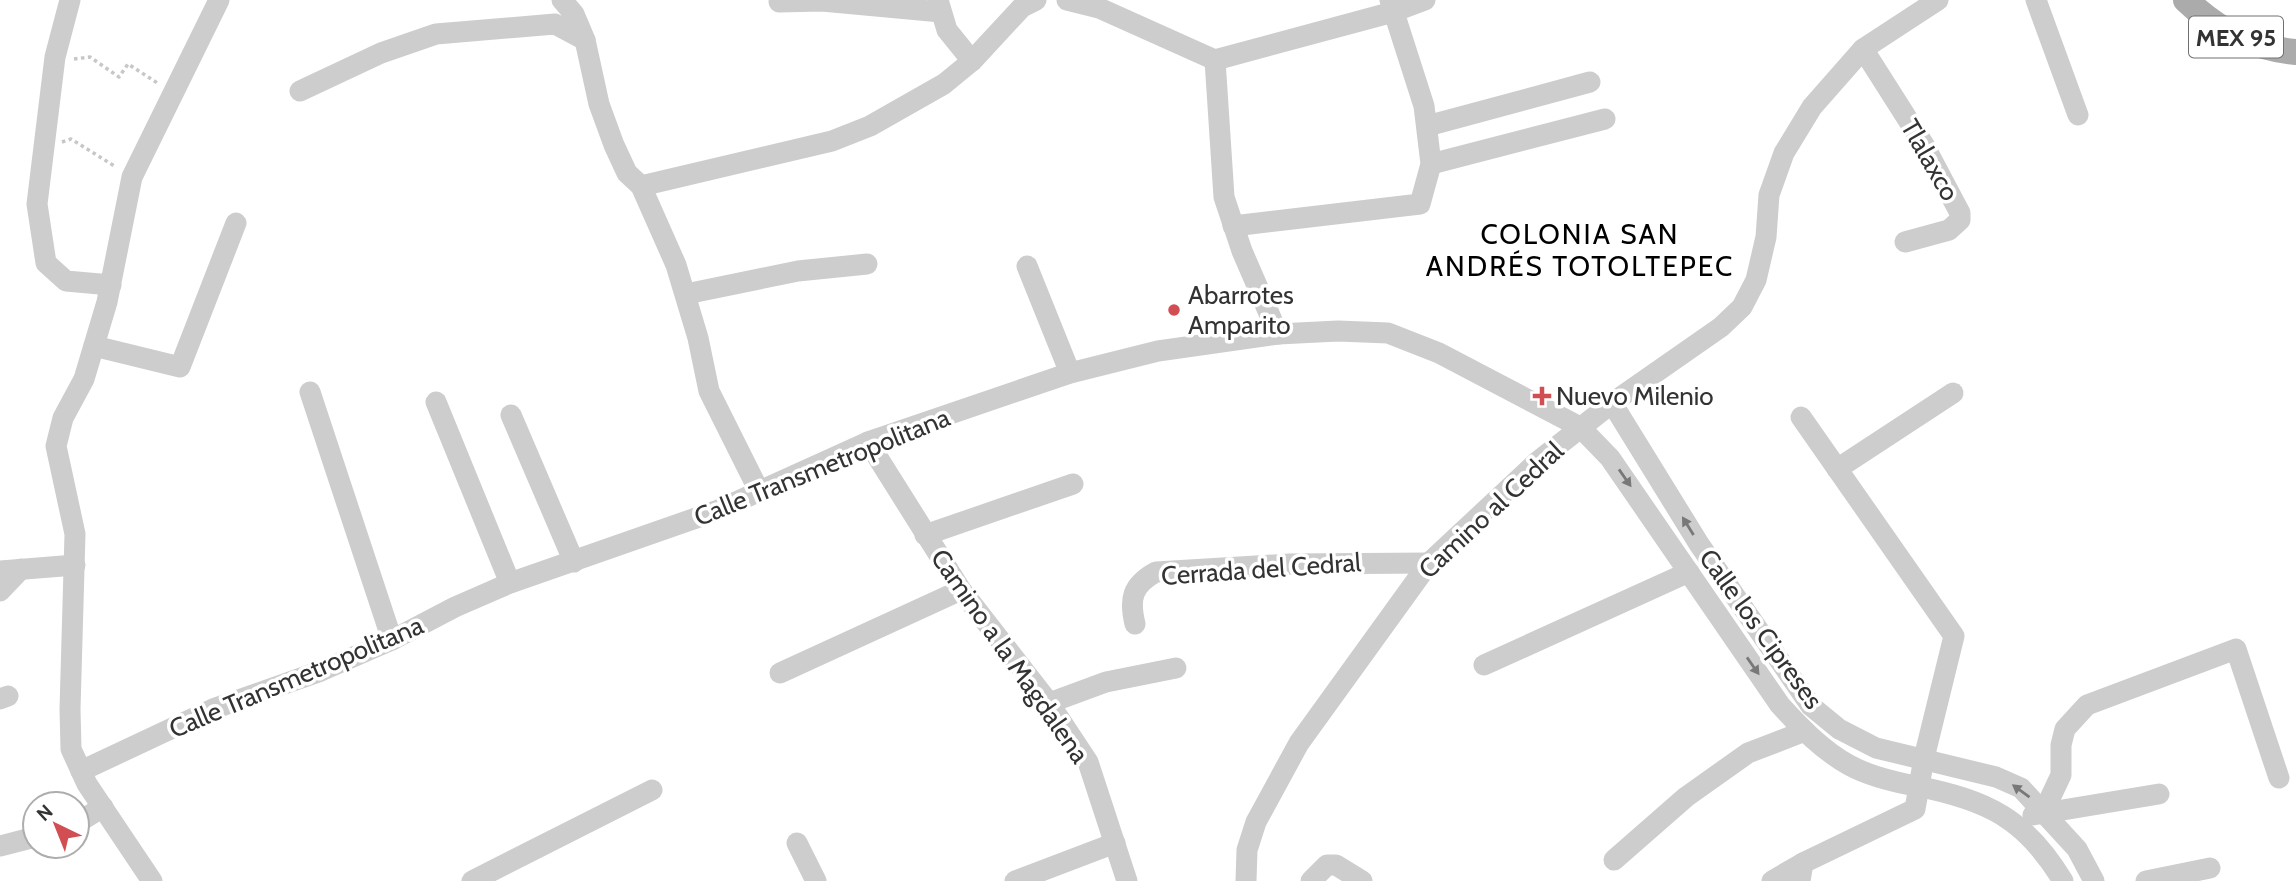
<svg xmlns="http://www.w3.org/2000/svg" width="2296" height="881" viewBox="0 0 2296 881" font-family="Cabin,sans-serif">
<rect width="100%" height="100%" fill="#fff"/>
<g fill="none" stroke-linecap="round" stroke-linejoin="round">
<g stroke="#c7c7c7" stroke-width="3.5" stroke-dasharray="3.5 3.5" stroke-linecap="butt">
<path d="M74 59 90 57 119 77 128 64 159 84"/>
<path d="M62 142 71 139 116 167"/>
</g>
<g stroke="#cdcdcd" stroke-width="21">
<path d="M70 0 55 57 37 204 46 263 66 281 111 285"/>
<path d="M562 0 574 14 585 40 599 104 614 145 627 173 641 186 676 265 698 338 709 391 760 493"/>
<path d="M938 0 947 30 972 61"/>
<path d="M1067 0 1099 8 1215 60 1393 12 1425 0"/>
<path d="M2036 0 2078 115"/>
<path d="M779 2 822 1 941 12"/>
<path d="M1863 49 1924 145 1960 213V220L1949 230 1905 242"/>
<path d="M1215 60 1224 197 1242 251 1278 334"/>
<path d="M300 91 381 53 436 34 555 24 585 40"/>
<path d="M1427 126 1590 82"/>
<path d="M1431 164 1605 119"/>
<path d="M641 186 832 141 870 126 944 84 972 61 1022 7 1036 0"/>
<path d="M1233 226 1420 204 1431 164 1424 106 1390 0"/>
<path d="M1027 266 1070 373"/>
<path d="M686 294 798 271 867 264"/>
<path d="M94 346 180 367 236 223"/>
<path d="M310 392 392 640"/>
<path d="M436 402 510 583"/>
<path d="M1612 403 1699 544 1811 706 1839 729 1876 748 1996 777 2021 788 2077 849 2094 881"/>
<path d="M511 415 574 562"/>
<path d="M868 442 961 590 1049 703 1088 762 1127 881"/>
<path d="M1837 469 1953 393"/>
<path d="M925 535 1073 484"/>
<path d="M0 571 75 565"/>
<path d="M0 591 21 569"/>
<path d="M1135 624C1129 599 1132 585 1156 572L1290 564 1429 563"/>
<path d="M1484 665 1689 572"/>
<path d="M780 673 961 590"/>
<path d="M0 699 8 696"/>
<path d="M1049 703 1106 682 1176 668"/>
<path d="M81 771 213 709 321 671 392 640 455 607 510 583 716 511 868 442 1070 373 1158 351 1278 334 1338 331 1388 333 1439 353 1580 427 1610 458 1780 705C1801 728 1822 750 1849 765 1869 776 1894 782 1916 786 1987 800 2025 818 2063 881"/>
<path d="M2044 811 2061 775V745L2065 729 2087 705 2236 649 2279 778"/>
<path d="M2033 815 2159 794"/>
<path d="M77 823 103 807"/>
<path d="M797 843 816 881"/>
<path d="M0 846 35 837"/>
<path d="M1614 860 1686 797 1748 753 1805 731"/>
<path d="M152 881 87 784 71 749 70 709 75 534 56 446 63 418 84 379 107 302 132 177 219 0"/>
<path d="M472 881 652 790"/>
<path d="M1015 881 1115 843"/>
<path d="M1246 881 1247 850 1256 822 1299 743 1429 563 1537 462 1612 403 1721 327 1742 307 1756 280 1766 237 1769 195 1784 153 1812 107 1863 49 1938 0"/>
<path d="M1311 881 1327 865H1336L1362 881"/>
<path d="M1772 881 1803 863"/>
<path d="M1800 881 1803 863 1915 809 1924 758 1954 636 1801 417"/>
<path d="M2146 881 2210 868"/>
</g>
<path stroke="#ababab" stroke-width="26" d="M2186 0C2218 31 2252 48 2296 52"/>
</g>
<defs><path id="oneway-solid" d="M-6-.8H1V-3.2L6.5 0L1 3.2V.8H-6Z" transform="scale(1.75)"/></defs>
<g fill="#787878">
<use href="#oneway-solid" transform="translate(1625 478) rotate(55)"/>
<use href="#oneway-solid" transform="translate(1688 526) rotate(-122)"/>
<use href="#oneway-solid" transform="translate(1753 666) rotate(55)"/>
<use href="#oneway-solid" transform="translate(2021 791) rotate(-144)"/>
</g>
<g fill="#d14e52" stroke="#fff" stroke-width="2.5">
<circle cx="1174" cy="310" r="7"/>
<path d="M1538.5 385.5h7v7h7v7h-7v7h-7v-7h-7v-7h7z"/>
</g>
<g text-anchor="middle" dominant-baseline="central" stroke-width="7" stroke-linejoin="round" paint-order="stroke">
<rect fill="#fff" stroke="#707070" stroke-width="2" x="2189" y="16.5" width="94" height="41" rx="5"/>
<g font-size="24" font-weight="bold" fill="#333">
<text x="2236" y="37">MEX 95</text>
</g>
<g font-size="26" fill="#333" stroke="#fff">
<text transform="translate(1930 160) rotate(60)">Tlalaxco</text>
<text transform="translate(822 467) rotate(-22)">Calle Transmetropolitana</text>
<text transform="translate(1491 510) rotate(-43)">Camino al Cedral</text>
<text transform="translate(1261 569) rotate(-4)">Cerrada del Cedral</text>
<text transform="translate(1761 629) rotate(54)">Calle los Cipreses</text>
<text transform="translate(1010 656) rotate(55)">Camino a la Magdalena</text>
<text transform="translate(296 677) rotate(-23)">Calle Transmetropolitana</text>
</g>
<g font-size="26" fill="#333" stroke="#fff" text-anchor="start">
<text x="1188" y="295">Abarrotes<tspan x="1188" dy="30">Amparito</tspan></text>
<text x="1556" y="396">Nuevo Milenio</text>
</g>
<g font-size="28" letter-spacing="2" fill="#000" stroke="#fff">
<text x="1580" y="234">COLONIA SAN<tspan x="1580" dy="32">ANDRÉS TOTOLTEPEC</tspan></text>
</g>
</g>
<g transform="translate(56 825) rotate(317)"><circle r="33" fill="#ffffff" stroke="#adadad" stroke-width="2"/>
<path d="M0-5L12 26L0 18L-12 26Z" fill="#d14e52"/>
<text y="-10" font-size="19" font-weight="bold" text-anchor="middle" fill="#333333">N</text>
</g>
</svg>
